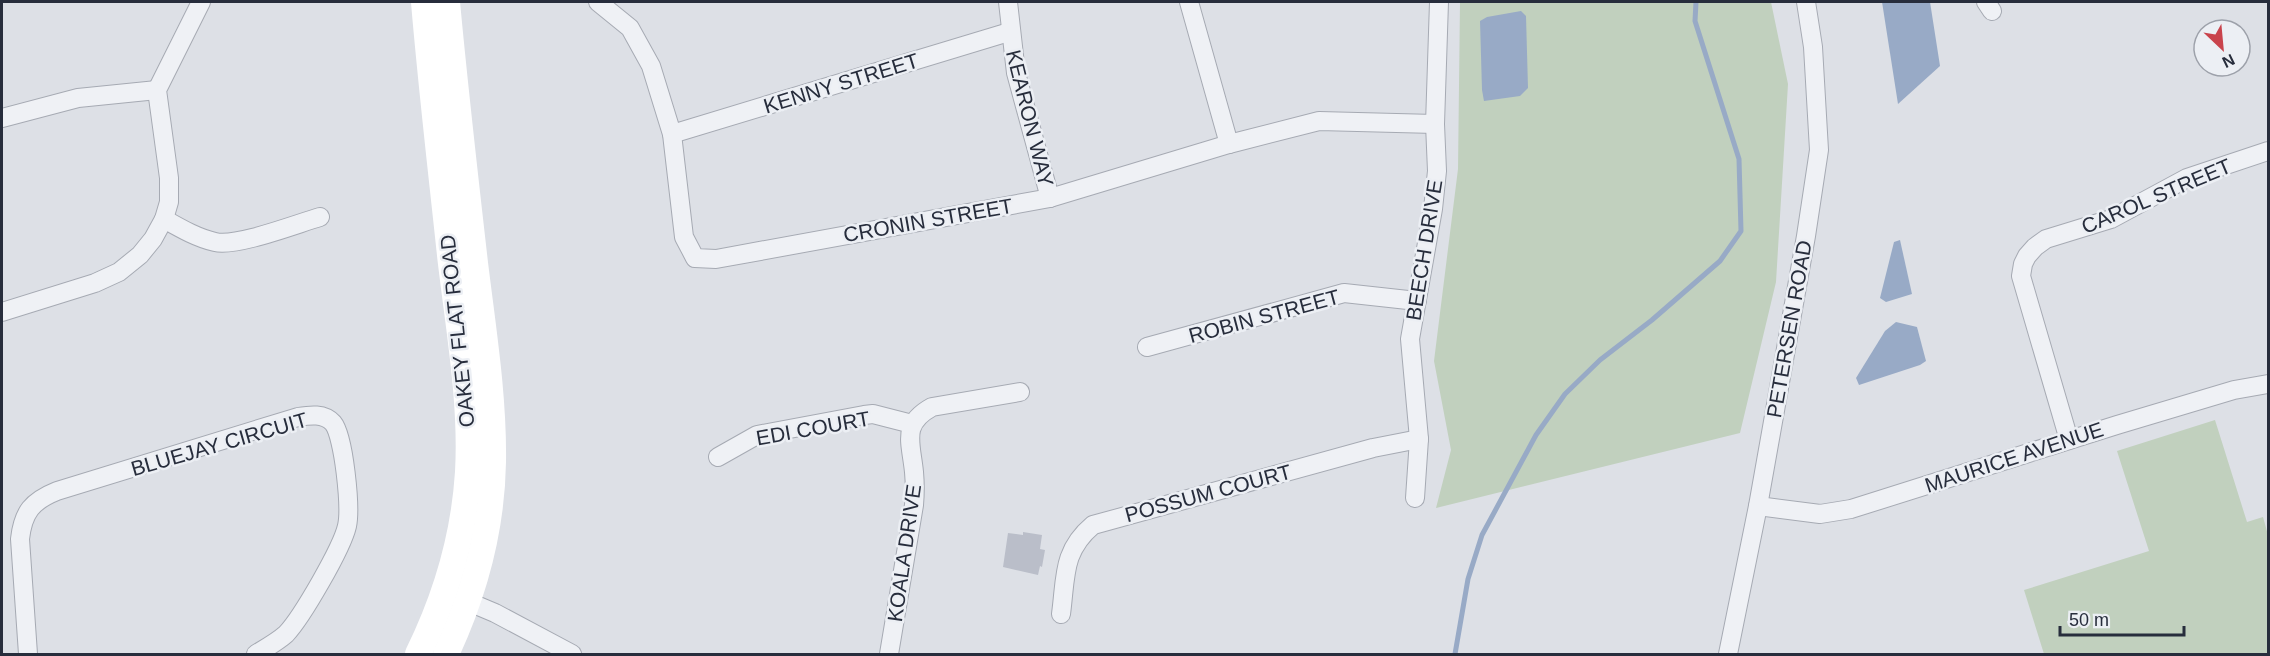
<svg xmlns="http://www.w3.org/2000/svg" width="2270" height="656" viewBox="0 0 2270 656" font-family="Helvetica,sans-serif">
<rect width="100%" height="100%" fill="#dde0e6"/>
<g fill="#c1d0be">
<path d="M1460 2H1771L1788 84 1776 282 1740 433 1436 508 1451 450 1434 361 1458 169Z"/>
<path d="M2215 420 2247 522 2263 517 2268 535V654H2044L2024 590 2149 551 2117 451Z"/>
</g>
<g fill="#98aac6">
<path d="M1882 2H1930L1940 66 1898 104Z"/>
<path d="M1521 11 1526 16 1528 88 1520 96 1484 101 1482 90 1480 21 1487 17Z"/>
<path d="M1900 240 1912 294 1886 302 1880 298 1894 242Z"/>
<path d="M1896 322 1917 327 1926 361 1920 365 1859 385 1856 378 1885 331Z"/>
</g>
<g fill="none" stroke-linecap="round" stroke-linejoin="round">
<path stroke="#98aac6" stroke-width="5" d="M1455 654 1468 579 1482 535 1536 435 1565 394 1600 360 1652 320 1720 261 1741 231 1739 159 1695 21 1696 2"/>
</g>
<path fill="#babec9" d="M1023 532 1042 535 1040 549 1045 550 1042 567 1040 566 1038 575 1003 567 1008 533 1023 535Z"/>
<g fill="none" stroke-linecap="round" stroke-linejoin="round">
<g stroke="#a6aab3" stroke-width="20">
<g id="street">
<path d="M598 2 630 28 651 66 672 134 684 237 695 258 716 259 1050 198 1229 144 1319 121 1435 124"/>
<path d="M1008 2 1016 73 1050 198"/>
<path d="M1189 2 1229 144"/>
<path d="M1986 2 1992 11"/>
<path d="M2 118 78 98 157 90"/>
<path d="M672 134 1009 32"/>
<path d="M164 219C180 228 197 238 215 242 237 247 296 224 320 217"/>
<path d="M2 312 95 283 119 272 140 255 153 239 164 219 169 202V178L157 90 201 2"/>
<path d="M1147 347 1344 293 1417 301"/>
<path d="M2069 440 2021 276 2023 264 2027 256 2035 247 2046 239 2111 219 2187 178 2268 151"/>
<path d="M718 457 757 435 864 415 873 414 912 424"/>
<path d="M1415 498 1419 439 1410 339 1433 209 1437 171 1435 124 1439 2"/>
<path d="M1758 506 1820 514 1851 509 2117 425 2234 390 2268 384"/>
<path d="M457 597 495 613 572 654"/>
<path d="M1061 614C1066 577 1062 551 1093 525L1373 448 1419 439"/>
<path d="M28 654 20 539C23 512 32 501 57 491L298 417C310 415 324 413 333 423 344 436 351 508 347 526 342 548 302 617 286 634 277 642 266 648 256 654"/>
<path d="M889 654 914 505C915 494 915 483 914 472 911 442 901 424 932 407L1020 392"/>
<path d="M1728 654 1758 506 1806 236 1819 150 1813 47 1806 2"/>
</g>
</g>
<use href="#street" stroke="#eff1f5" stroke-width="18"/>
<g stroke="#fff" stroke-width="26">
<path d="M418 654C446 597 464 536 468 472 472 400 458 326 450 255 441 170 431 86 424 2"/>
<path d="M446 654C474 594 492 529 493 462 494 396 483 329 475 263 465 176 455 89 447 2"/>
</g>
</g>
<g text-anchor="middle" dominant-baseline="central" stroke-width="5" stroke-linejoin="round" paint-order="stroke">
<g font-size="21" fill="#272d3c" stroke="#eceff4">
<text transform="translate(841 83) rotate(-17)">KENNY STREET</text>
<text transform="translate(1030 118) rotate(76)">KEARON WAY</text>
<text transform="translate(2156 196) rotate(-23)">CAROL STREET</text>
<text transform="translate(928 220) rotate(-10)">CRONIN STREET</text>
<text transform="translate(1424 250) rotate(-81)">BEECH DRIVE</text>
<text transform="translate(1264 316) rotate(-15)">ROBIN STREET</text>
<text transform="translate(1789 329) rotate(-80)">PETERSEN ROAD</text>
<text transform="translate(457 331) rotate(-96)">OAKEY FLAT ROAD</text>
<text transform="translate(813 428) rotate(-10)">EDI COURT</text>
<text transform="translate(219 444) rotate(-16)">BLUEJAY CIRCUIT</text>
<text transform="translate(2014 457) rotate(-18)">MAURICE AVENUE</text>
<text transform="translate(1208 493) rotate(-15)">POSSUM COURT</text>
<text transform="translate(904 553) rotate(-82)">KOALA DRIVE</text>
</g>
</g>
<rect width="2270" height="656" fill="none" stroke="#272d3c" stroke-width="6"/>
<g transform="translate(2222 48) rotate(154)"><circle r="28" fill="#eceff4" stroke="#9da1aa" stroke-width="1.5"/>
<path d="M0-4.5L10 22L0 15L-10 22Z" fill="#c9434c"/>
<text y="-9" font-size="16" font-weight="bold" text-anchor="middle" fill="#272d3c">N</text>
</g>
<path d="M2060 626v9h124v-9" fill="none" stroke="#272d3c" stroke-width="3"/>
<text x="2069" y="626" font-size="18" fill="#272d3c" stroke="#eceff4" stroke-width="4.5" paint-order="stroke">50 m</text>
</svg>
